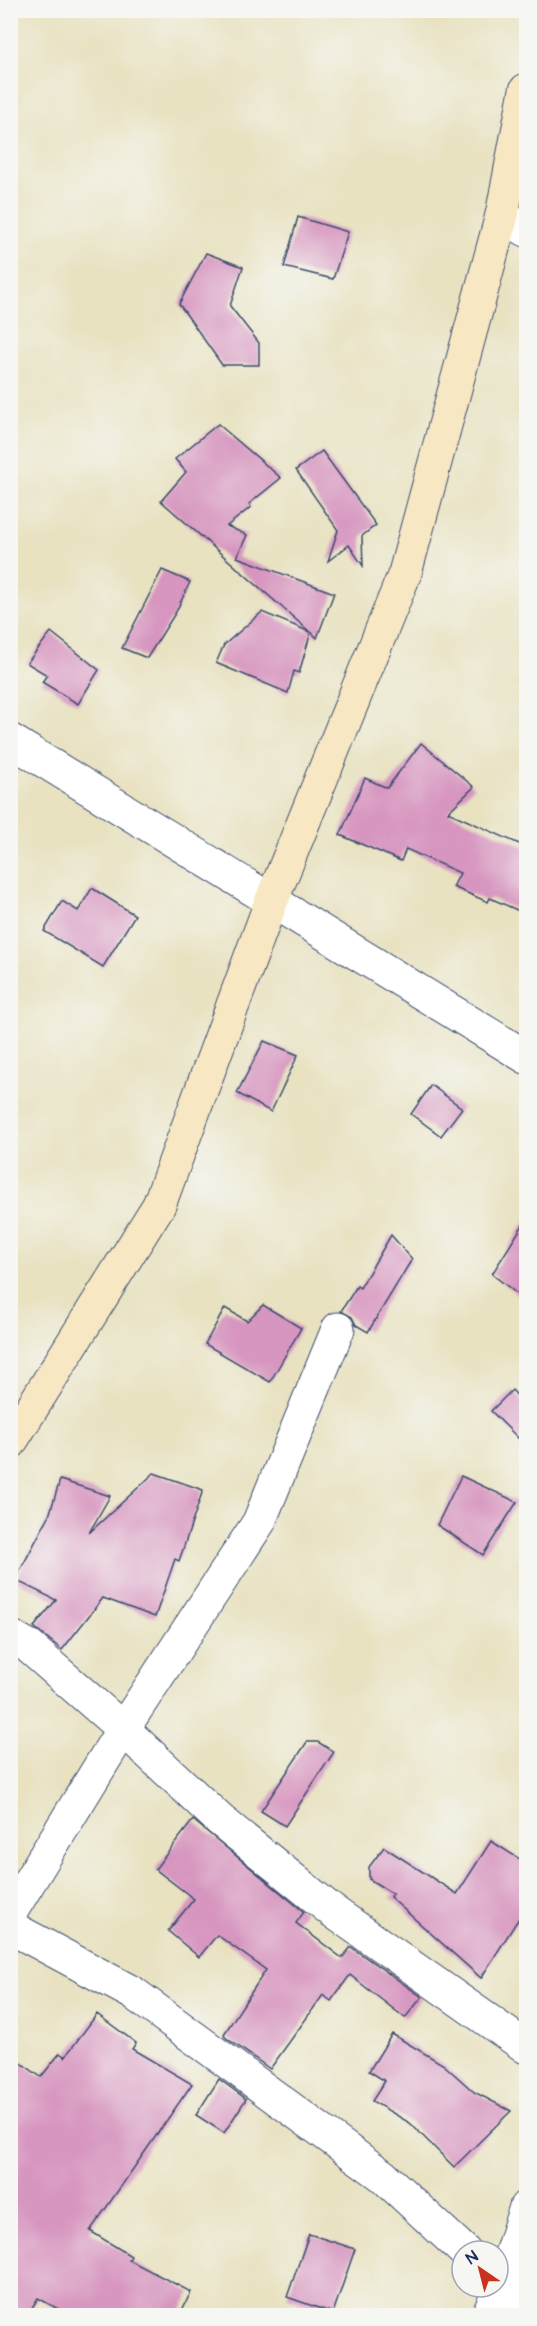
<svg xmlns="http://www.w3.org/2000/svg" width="537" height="2326" viewBox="0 0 537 2326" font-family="'Architects Daughter',sans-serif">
<rect width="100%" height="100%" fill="#f6f6f2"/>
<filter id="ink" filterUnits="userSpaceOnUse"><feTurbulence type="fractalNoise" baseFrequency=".0167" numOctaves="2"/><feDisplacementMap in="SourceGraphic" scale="12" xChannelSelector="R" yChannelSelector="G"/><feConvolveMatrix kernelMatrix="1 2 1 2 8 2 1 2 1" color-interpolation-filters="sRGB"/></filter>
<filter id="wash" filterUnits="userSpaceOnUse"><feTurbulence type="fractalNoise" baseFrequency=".008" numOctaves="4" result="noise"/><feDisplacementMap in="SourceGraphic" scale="24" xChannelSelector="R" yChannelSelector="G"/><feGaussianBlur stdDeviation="1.35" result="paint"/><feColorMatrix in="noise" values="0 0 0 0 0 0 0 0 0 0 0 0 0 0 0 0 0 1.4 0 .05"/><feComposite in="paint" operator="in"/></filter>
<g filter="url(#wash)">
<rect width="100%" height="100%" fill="#e8e2c1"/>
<g id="blocks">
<g fill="#d796c0">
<path d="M298 217 348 232 333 279 284 267Z"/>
<path d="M206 253 243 267 230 306 259 343V365H222L179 304Z"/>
<path d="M218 424 281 478 249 504 251 507 227 526 247 535 237 557 334 593 317 638 311 632 299 673 294 671 288 693 216 663 224 645 262 612 310 632 161 501 186 472 175 459Z"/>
<path d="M322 451 376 525 362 536 363 566 349 545 328 561 338 530 296 470Z"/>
<path d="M162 570 190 582 176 612 147 658 122 648Z"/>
<path d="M51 632 99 670 78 704 42 682 47 675 27 663Z"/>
<path d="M421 743 474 787 448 812 526 847V914L490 898 488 902 453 887 460 873 406 849 401 861 340 835 365 778 387 788Z"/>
<path d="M92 888 135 915 103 967 44 931 62 901 78 911Z"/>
<path d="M264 1041 298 1055 271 1112 237 1093Z"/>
<path d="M431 1085 462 1108 441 1136 411 1114Z"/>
<path d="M526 1220V1301L492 1274Z"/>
<path d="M391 1235 412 1259 368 1332 356 1325 352 1317 341 1311 357 1286 360 1288Z"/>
<path d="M263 1305 301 1328 270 1382 205 1344 225 1308 247 1321Z"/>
<path d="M512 1390 526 1405V1446L491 1411Z"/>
<path d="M154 1473 203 1490 179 1561 175 1559 155 1617 103 1598 62 1650 34 1627 56 1600 15 1580 49 1516 60 1480 110 1496 89 1533Z"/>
<path d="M461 1476 517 1502 483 1555 437 1525Z"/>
<path d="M307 1742H318L334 1752 285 1826 261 1811Z"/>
<path d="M193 1820 304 1912 296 1923 342 1958 351 1947 422 1997 405 2018 350 1975 331 2001 323 1995 270 2069 225 2037 224 2034 266 1970 217 1935 199 1957 168 1931 194 1899 155 1869Z"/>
<path d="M491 1841 526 1863V1907L481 1978 390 1897 393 1894 369 1879V1867L384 1847 457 1894Z"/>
<path d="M97 2014 136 2043 132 2049 192 2084 90 2231 131 2256 129 2260 191 2292 179 2316H71L38 2298 27 2316H10V2055L41 2077 60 2053 65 2057Z"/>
<path d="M392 2034 444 2065 474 2092 511 2111 454 2167 410 2123 372 2101 385 2081 369 2071Z"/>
<path d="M219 2079 246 2099 224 2133 196 2115Z"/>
<path d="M309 2234 355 2249 333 2313 287 2297Z"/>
</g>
</g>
</g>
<g filter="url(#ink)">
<use href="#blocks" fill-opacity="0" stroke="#3a4a6d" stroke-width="1.5"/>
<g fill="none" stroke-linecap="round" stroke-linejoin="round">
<g stroke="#3a4a6d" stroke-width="35">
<g id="street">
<path d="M502 215 526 230"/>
<path d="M10 740 526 1057"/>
<path d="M10 1636 27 1645 123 1729 220 1820 331 1910 526 2047"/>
<path d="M10 1913 123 1729 259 1522 338 1329"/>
<path d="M10 1927 133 1993 383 2176 464 2251"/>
<path d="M498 2283 526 2310"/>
<path d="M488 2316 501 2285 526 2207"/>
</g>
</g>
<g stroke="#3a4a6d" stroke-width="35">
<path id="secondary" d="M10 1443 159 1205 271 902 405 573 502 215 526 90"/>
</g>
<use href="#street" stroke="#fff" stroke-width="33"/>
<use href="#secondary" stroke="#f7e8c3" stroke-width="33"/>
</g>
</g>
<rect width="537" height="2326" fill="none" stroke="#f6f6f2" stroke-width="36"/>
<g transform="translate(480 2269) rotate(325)"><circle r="28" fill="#f6f6f2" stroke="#9ea6b7" stroke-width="1.5"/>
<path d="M0-4.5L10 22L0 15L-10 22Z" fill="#c8321e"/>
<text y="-9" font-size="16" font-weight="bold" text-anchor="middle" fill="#1b2f5e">N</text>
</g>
</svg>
